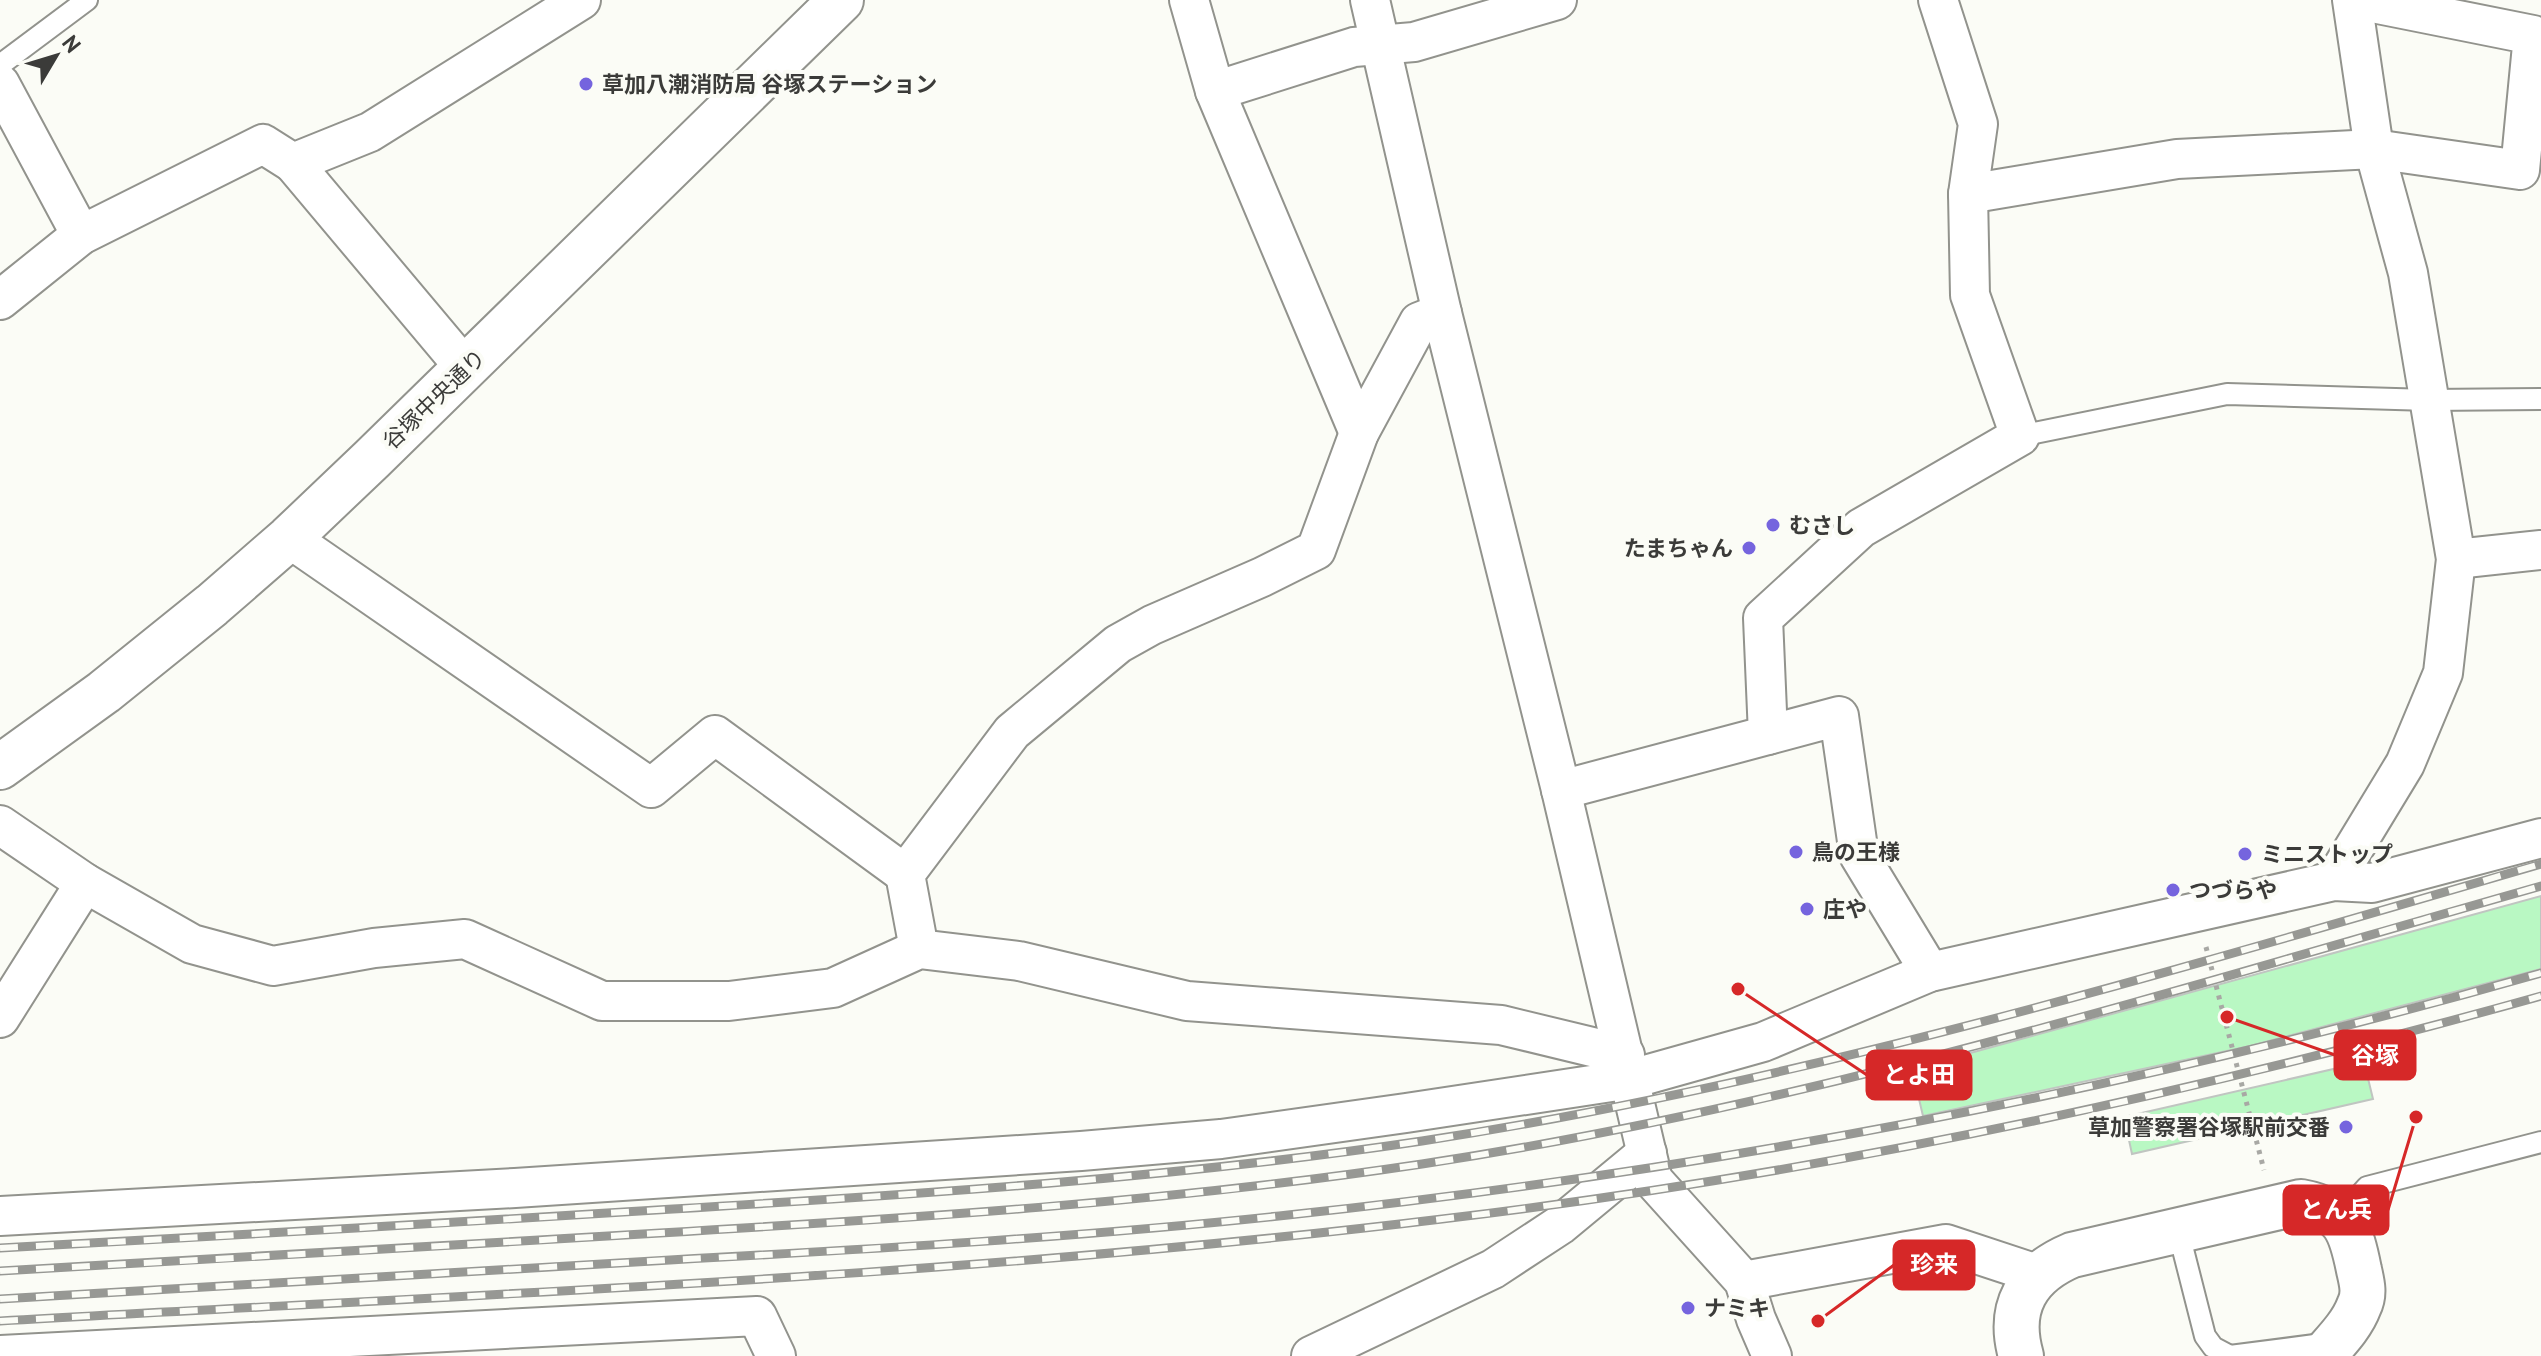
<svg xmlns="http://www.w3.org/2000/svg" width="2541" height="1356" viewBox="0 0 2541 1356" font-family="'PT Sans','Noto Sans JP',sans-serif">
<rect width="100%" height="100%" fill="#fbfcf6"/>
<g fill="#b9f8c3" stroke="#c0c5c1" stroke-width="2">
<path d="M2541 896V969L2250 1046 1923 1116 1912 1069Z"/>
<path d="M2364 1062 2373 1099 2132 1154 2124 1117Z"/>
</g>
<g fill="none" stroke-linecap="round" stroke-linejoin="round">
<g stroke="#92938d" stroke-width="24">
<g id="lane">
<path d="M0 65 87 0"/>
<path d="M2020 436 2227 394 2429 400 2541 399"/>
<path d="M2339 1218 2367 1187 2541 1142"/>
<path d="M2178 1230 2205 1336 2213 1347 2230 1356"/>
<path d="M2230 1356 2330 1343"/>
</g>
</g>
<g stroke="#92938d" stroke-width="42">
<g id="street">
<path d="M1189 0 1215 91 1359 433"/>
<path d="M1370 0 1442 313 1561 790 1653 1180 1744 1281 1756 1319 1772 1356"/>
<path d="M0 84 81 235"/>
<path d="M1215 91 1354 47 1414 42 1557 0"/>
<path d="M293 163 466 369"/>
<path d="M1968 194 2177 159 2374 149 2520 170 2533 35 2358 0"/>
<path d="M0 300 81 235 263 144 293 163 370 132 581 0"/>
<path d="M289 538 651 788 715 735 905 874"/>
<path d="M2456 559 2541 550"/>
<path d="M1768 735 1839 716 1859 855 1930 972"/>
<path d="M1561 790 1768 735 1763 618 1861 528 2020 436 1970 295 1968 194 1978 124 1938 0"/>
<path d="M0 825 85 883 192 944 273 966 374 948 465 939 602 1001H729L833 988 919 949 1019 961 1187 1001 1501 1025 1625 1055"/>
<path d="M2334 881 2405 764 2443 673 2456 559 2408 273 2374 149 2352 0"/>
<path d="M919 949 905 874 1012 732 1118 644 1152 625 1262 577 1316 550 1359 433 1419 322 1442 313"/>
<path d="M0 1018 85 883"/>
<path d="M0 1216 515 1188 1081 1151 1221 1139 1406 1113 1631 1079 1763 1042 1930 972 2334 881 2372 883 2541 838"/>
<path d="M1744 1281 1946 1244 2037 1274"/>
<path d="M0 1355 757 1316 776 1356"/>
<path d="M1311 1356 1493 1269 1560 1225 1647 1153"/>
</g>
</g>
<g stroke="#92938d" stroke-width="48">
<g id="secondary">
<path d="M0 767 104 692 212 605 289 538 372 459 841 0"/>
<path d="M2021 1356C2007 1307 2027 1274 2072 1255L2301 1202C2345 1210 2351 1230 2359 1270 2362 1283 2365 1294 2359 1306 2352 1325 2336 1341 2323 1356"/>
</g>
</g>
<path stroke="#a8a8a4" stroke-width="5" stroke-dasharray="4 6" stroke-linecap="butt" d="M2206 947 2264 1170"/>
<use href="#lane" stroke="#fff" stroke-width="20"/>
<use href="#street" stroke="#fff" stroke-width="38"/>
<use href="#secondary" stroke="#fff" stroke-width="44"/>
<g stroke="#979894" stroke-width="9">
<g id="rail">
<path d="M0 1248C224 1236 449 1223 673 1209 923 1194 1174 1178 1422 1141 1802 1083 2172 971 2541 864"/>
<path d="M0 1271C220 1259 440 1246 660 1233 915 1218 1169 1202 1422 1164 1803 1107 2171 991 2541 886"/>
<path d="M0 1299C223 1286 447 1273 670 1260 876 1249 1082 1237 1288 1215 1711 1170 2132 1090 2541 973"/>
<path d="M0 1321C481 1294 963 1277 1442 1219 1813 1175 2181 1097 2541 996"/>
</g>
</g>
<use href="#rail" stroke="#fbfcf6" stroke-width="6" stroke-dasharray="18" stroke-linecap="butt"/>
</g>
<g fill="#7564de" stroke="#fbfcf6" stroke-width="3">
<circle cx="586" cy="84" r="8"/>
<circle cx="1773" cy="525" r="8"/>
<circle cx="1749" cy="548" r="8"/>
<circle cx="1796" cy="852" r="8"/>
<circle cx="2245" cy="854" r="8"/>
<circle cx="2173" cy="890" r="8"/>
<circle cx="1807" cy="909" r="8"/>
<circle cx="2346" cy="1127" r="8"/>
<circle cx="1688" cy="1308" r="8"/>
</g>
<g text-anchor="middle" dominant-baseline="central" stroke-width="8" stroke-linejoin="round" paint-order="stroke">
<g font-size="22" font-weight="bold" fill="#3b3b39" stroke="#fbfcf6" text-anchor="start">
<text x="602" y="84">草加八潮消防局 谷塚ステーション</text>
<text x="1789" y="525">むさし</text>
<text x="1733" y="548" text-anchor="end">たまちゃん</text>
<text x="1812" y="852">鳥の王様</text>
<text x="2261" y="854">ミニストップ</text>
<text x="2189" y="890">つづらや</text>
<text x="1823" y="909">庄や</text>
<text x="2330" y="1127" text-anchor="end">草加警察署谷塚駅前交番</text>
<text x="1704" y="1308">ナミキ</text>
</g>
<g font-size="22" fill="#3b3b39" stroke="#fbfcf6">
<text transform="translate(434 399) rotate(-44)">谷塚中央通り</text>
</g>
</g>
<path fill="none" stroke="#d62828" stroke-width="3" d="M2227 1017L2335 1055M1738 989L1867 1075M2416 1117L2388 1210M1818 1321L1894 1265"/>
<g fill="#d62828" stroke="#fbfcf6" stroke-width="3">
<circle cx="2227" cy="1017" r="8"/>
<circle cx="1738" cy="989" r="8"/>
<circle cx="2416" cy="1117" r="8"/>
<circle cx="1818" cy="1321" r="8"/>
</g>
<g fill="#d62828" stroke="#d62828" stroke-width="3">
<rect x="2335" y="1031" width="80" height="48" rx="8"/>
<rect x="1867" y="1051" width="104" height="48" rx="8"/>
<rect x="2284" y="1186" width="104" height="48" rx="8"/>
<rect x="1894" y="1241" width="80" height="48" rx="8"/>
</g>
<g font-size="24" text-anchor="middle" font-weight="bold" fill="#fff">
<text x="2375" y="1064">谷塚</text>
<text x="1919" y="1083">とよ田</text>
<text x="2336" y="1218">とん兵</text>
<text x="1934" y="1273">珍来</text>
</g>
<g transform="translate(56 56) rotate(52)" stroke="#fbfcf6" stroke-width="6" paint-order="stroke">
<path d="M0-6L14 30L0 20L-14 30Z" fill="#3b3b39"/>
<text y="-12" font-size="22" font-weight="bold" text-anchor="middle" fill="#3b3b39">N</text>
</g>
</svg>
